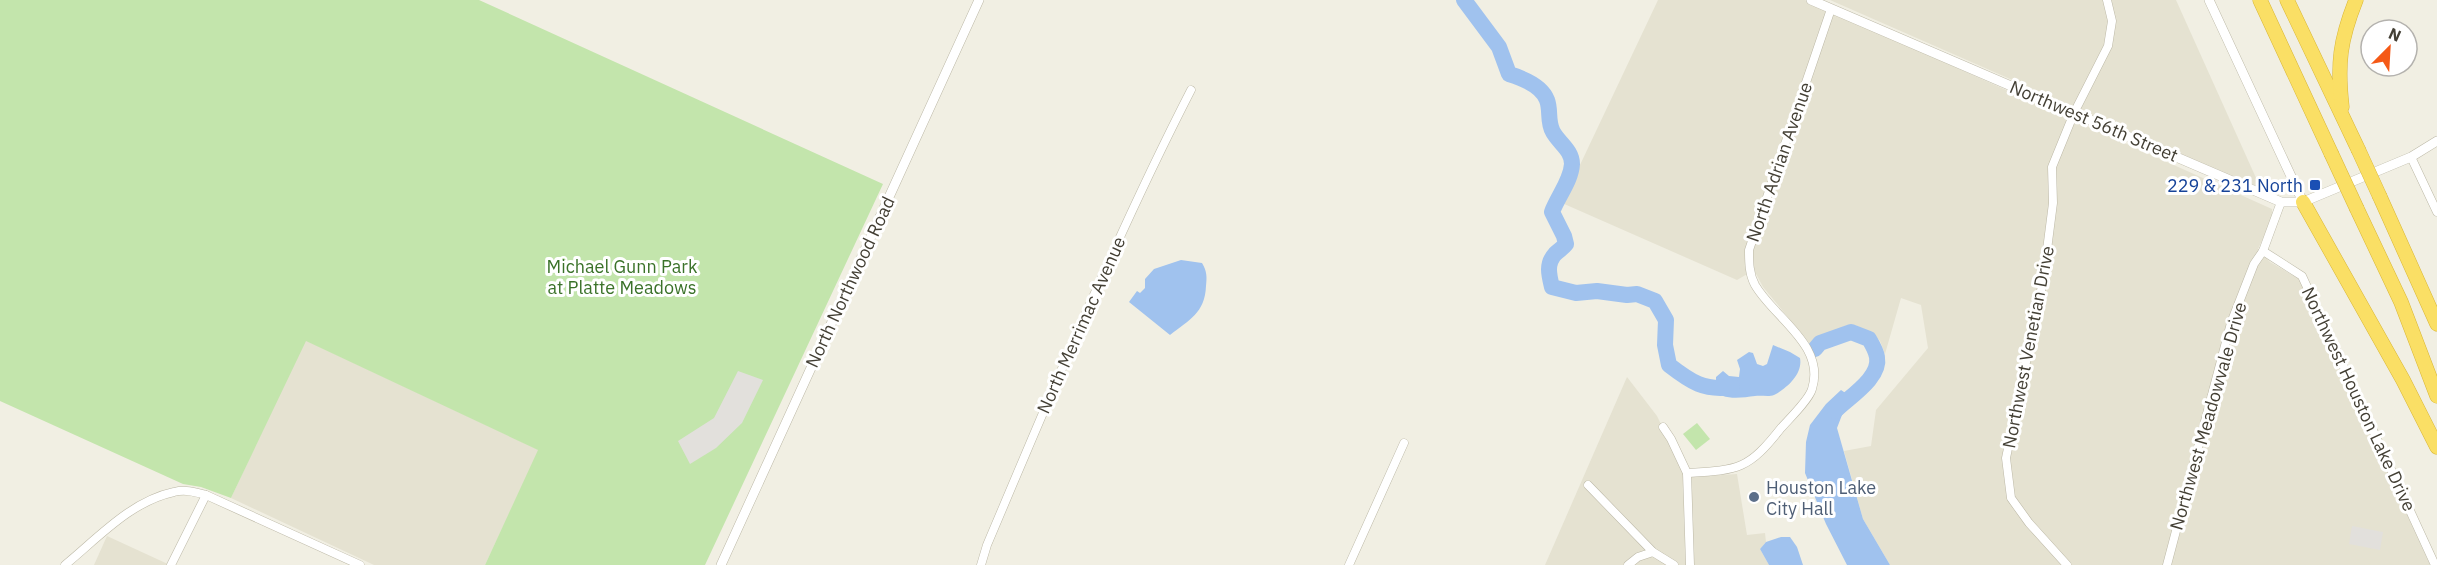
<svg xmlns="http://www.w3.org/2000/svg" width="2437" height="565" viewBox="0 0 2437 565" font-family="'IBM Plex Sans',sans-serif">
<rect width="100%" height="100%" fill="#f1efe3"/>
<g fill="#e5e2d1">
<path d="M1658 0H1805L2272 209V219L2258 249 2270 262 2299 279 2430 565H1890L1863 519 1844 451 1871 446 1876 410 1928 348 1921 305 1901 298 1885 354 1880 341 1873 333 1855 325 1845 326 1834 331 1811 345 1763 287 1754 270 1737 280 1562 203Z"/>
<path d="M1830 0H2176L2261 189Z"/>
<path d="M305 340 539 450 485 565H374L231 498Z"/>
<path d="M1627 377 1657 416 1685 474 1692 477 1737 474 1747 535 1765 533 1766 542 1760 549 1769 565H1545Z"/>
<path d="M107 536 170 565H94Z"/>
</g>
<g fill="#c3e5ac">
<path d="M0 0H479L883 184 705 565H485L538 450 306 341 231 498 201 487 183 484 0 401Z"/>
<path d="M1697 423 1710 439 1696 450 1683 434Z"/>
</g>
<g fill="#e2e0dc">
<path d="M738 371 763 380 742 423 716 448 690 464 678 441 714 418Z"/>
<path d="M2352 526 2383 532 2380 550 2349 544Z"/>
</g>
<g fill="#a0c2ee">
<path d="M1181 260 1202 263C1207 271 1207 277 1206 286 1205 313 1189 320 1170 335L1129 302 1137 291 1140 293 1145 288V279L1154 269Z"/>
<path d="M1773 345 1790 352 1800 358C1803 374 1787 388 1774 395 1769 397 1761 395 1755 396 1740 398 1722 401 1711 388L1716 383V377L1723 371 1729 376 1739 377 1740 369 1737 360 1749 352 1753 353 1757 364 1763 366 1767 364Z"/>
<path d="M1841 390 1850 396 1852 402 1842 415 1837 428 1863 519 1890 565H1847L1826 524 1805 473 1806 442 1810 425 1826 404Z"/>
<path d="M1781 537H1790L1797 547 1803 565H1769L1760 549 1766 542Z"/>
</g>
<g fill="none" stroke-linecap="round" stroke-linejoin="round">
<g stroke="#a0c2ee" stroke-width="16">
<path d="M1464 0 1499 47 1509 74C1522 78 1542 86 1547 100 1551 110 1547 122 1553 132 1559 143 1572 150 1572 164 1571 181 1558 196 1552 212L1564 236 1566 244C1562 249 1559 250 1555 254 1546 264 1549 275 1552 287L1576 293 1597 291 1627 295 1637 294 1655 301 1666 320 1665 345 1669 365C1691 382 1704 391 1732 387"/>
<path d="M1815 349 1820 343 1851 332 1869 339C1872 344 1876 351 1877 357 1881 378 1849 397 1835 411"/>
</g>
<g stroke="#bcb8a6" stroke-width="9">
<g id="minor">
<path d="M2411 157 2437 212"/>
<path d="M2263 251 2302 276 2435 565"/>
<path d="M1663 427 1671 439 1687 473 1690 565"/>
<path d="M1687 473C1739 470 1748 470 1781 428 1789 419 1809 400 1812 389 1826 345 1774 318 1755 285 1749 274 1749 262 1749 250L1831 9"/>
<path d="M1588 485 1653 552 1674 565"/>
<path d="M65 565C98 538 131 501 174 492 185 489 195 492 206 495L360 565"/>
<path d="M171 565 206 495"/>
<path d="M981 565 987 545C1052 392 1115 238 1191 90"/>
<path d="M1349 565 1404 443"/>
<path d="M1628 565 1638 557 1653 552"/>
<path d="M2067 565 2029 523 2011 498 2006 458 2043 281 2053 203 2052 167 2074 113 2108 46 2112 21 2107 0"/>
<path d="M2167 565 2231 323 2254 264 2263 251 2281 202"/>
</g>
</g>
<g stroke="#bcb8a6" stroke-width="10">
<g id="tertiary">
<path d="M1811 0 2281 202H2303L2411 157 2437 141"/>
<path d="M2209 0 2303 202"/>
<path d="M721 565 979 0"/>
</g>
</g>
<g stroke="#d9b635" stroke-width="15">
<g id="motorway">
<path d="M2260 0 2331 153"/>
<path d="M2287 0 2358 149"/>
<path d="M2342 107C2337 64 2340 40 2356 0"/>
<path d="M2380 197 2437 324"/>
<path d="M2303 202 2403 380 2437 447"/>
<path d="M2357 209 2401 302 2437 396"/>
</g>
</g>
<use href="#minor" stroke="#fff" stroke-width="8"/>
<use href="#tertiary" stroke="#fff" stroke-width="9"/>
<use href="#motorway" stroke="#fadf65" stroke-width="14"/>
<g stroke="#d9b635" stroke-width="15" stroke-linecap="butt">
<g id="motorway-bridge">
<path d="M2358 149 2380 197"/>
<path d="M2331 153 2357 209"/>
</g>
</g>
<use href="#motorway-bridge" stroke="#fadf65" stroke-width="14"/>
</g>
<rect fill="#1a4fb4" stroke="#fff" stroke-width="2" x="2309" y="179" width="12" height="12" rx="3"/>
<circle fill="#5c6f8a" stroke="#fff" stroke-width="2" cx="1754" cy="497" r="6"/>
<g text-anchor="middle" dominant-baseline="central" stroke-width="6" stroke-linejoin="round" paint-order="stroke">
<g font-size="18" fill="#433f34" stroke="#fff">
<text transform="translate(2094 121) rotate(23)">Northwest 56th Street</text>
<text transform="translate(1779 162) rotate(-71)">North Adrian Avenue</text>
<text transform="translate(850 282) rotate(-65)">North Northwood Road</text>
<text transform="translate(1081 325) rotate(-66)">North Merrimac Avenue</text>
<text transform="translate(2028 347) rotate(-79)">Northwest Venetian Drive</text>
<text transform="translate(2359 399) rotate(65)">Northwest Houston Lake Drive</text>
<text transform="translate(2208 416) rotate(-74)">Northwest Meadowvale Drive</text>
</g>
<g font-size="18" fill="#164399" stroke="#fff" text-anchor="end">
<text x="2303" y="185">229 &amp; 231 North</text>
</g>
<g font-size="18" fill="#3a7229" stroke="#fff">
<text x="622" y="266">Michael Gunn Park<tspan x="622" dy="21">at Platte Meadows</tspan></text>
</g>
<g font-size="18" fill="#4e5e75" stroke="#fff" text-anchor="start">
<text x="1766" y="487">Houston Lake<tspan x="1766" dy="21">City Hall</tspan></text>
</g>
</g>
<g transform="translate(2389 48) rotate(24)"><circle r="28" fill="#ffffff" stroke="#b4b2ae" stroke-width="1.5"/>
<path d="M0-4.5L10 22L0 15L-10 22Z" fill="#f55916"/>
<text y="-9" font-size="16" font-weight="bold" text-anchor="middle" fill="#433f34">N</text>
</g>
</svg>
